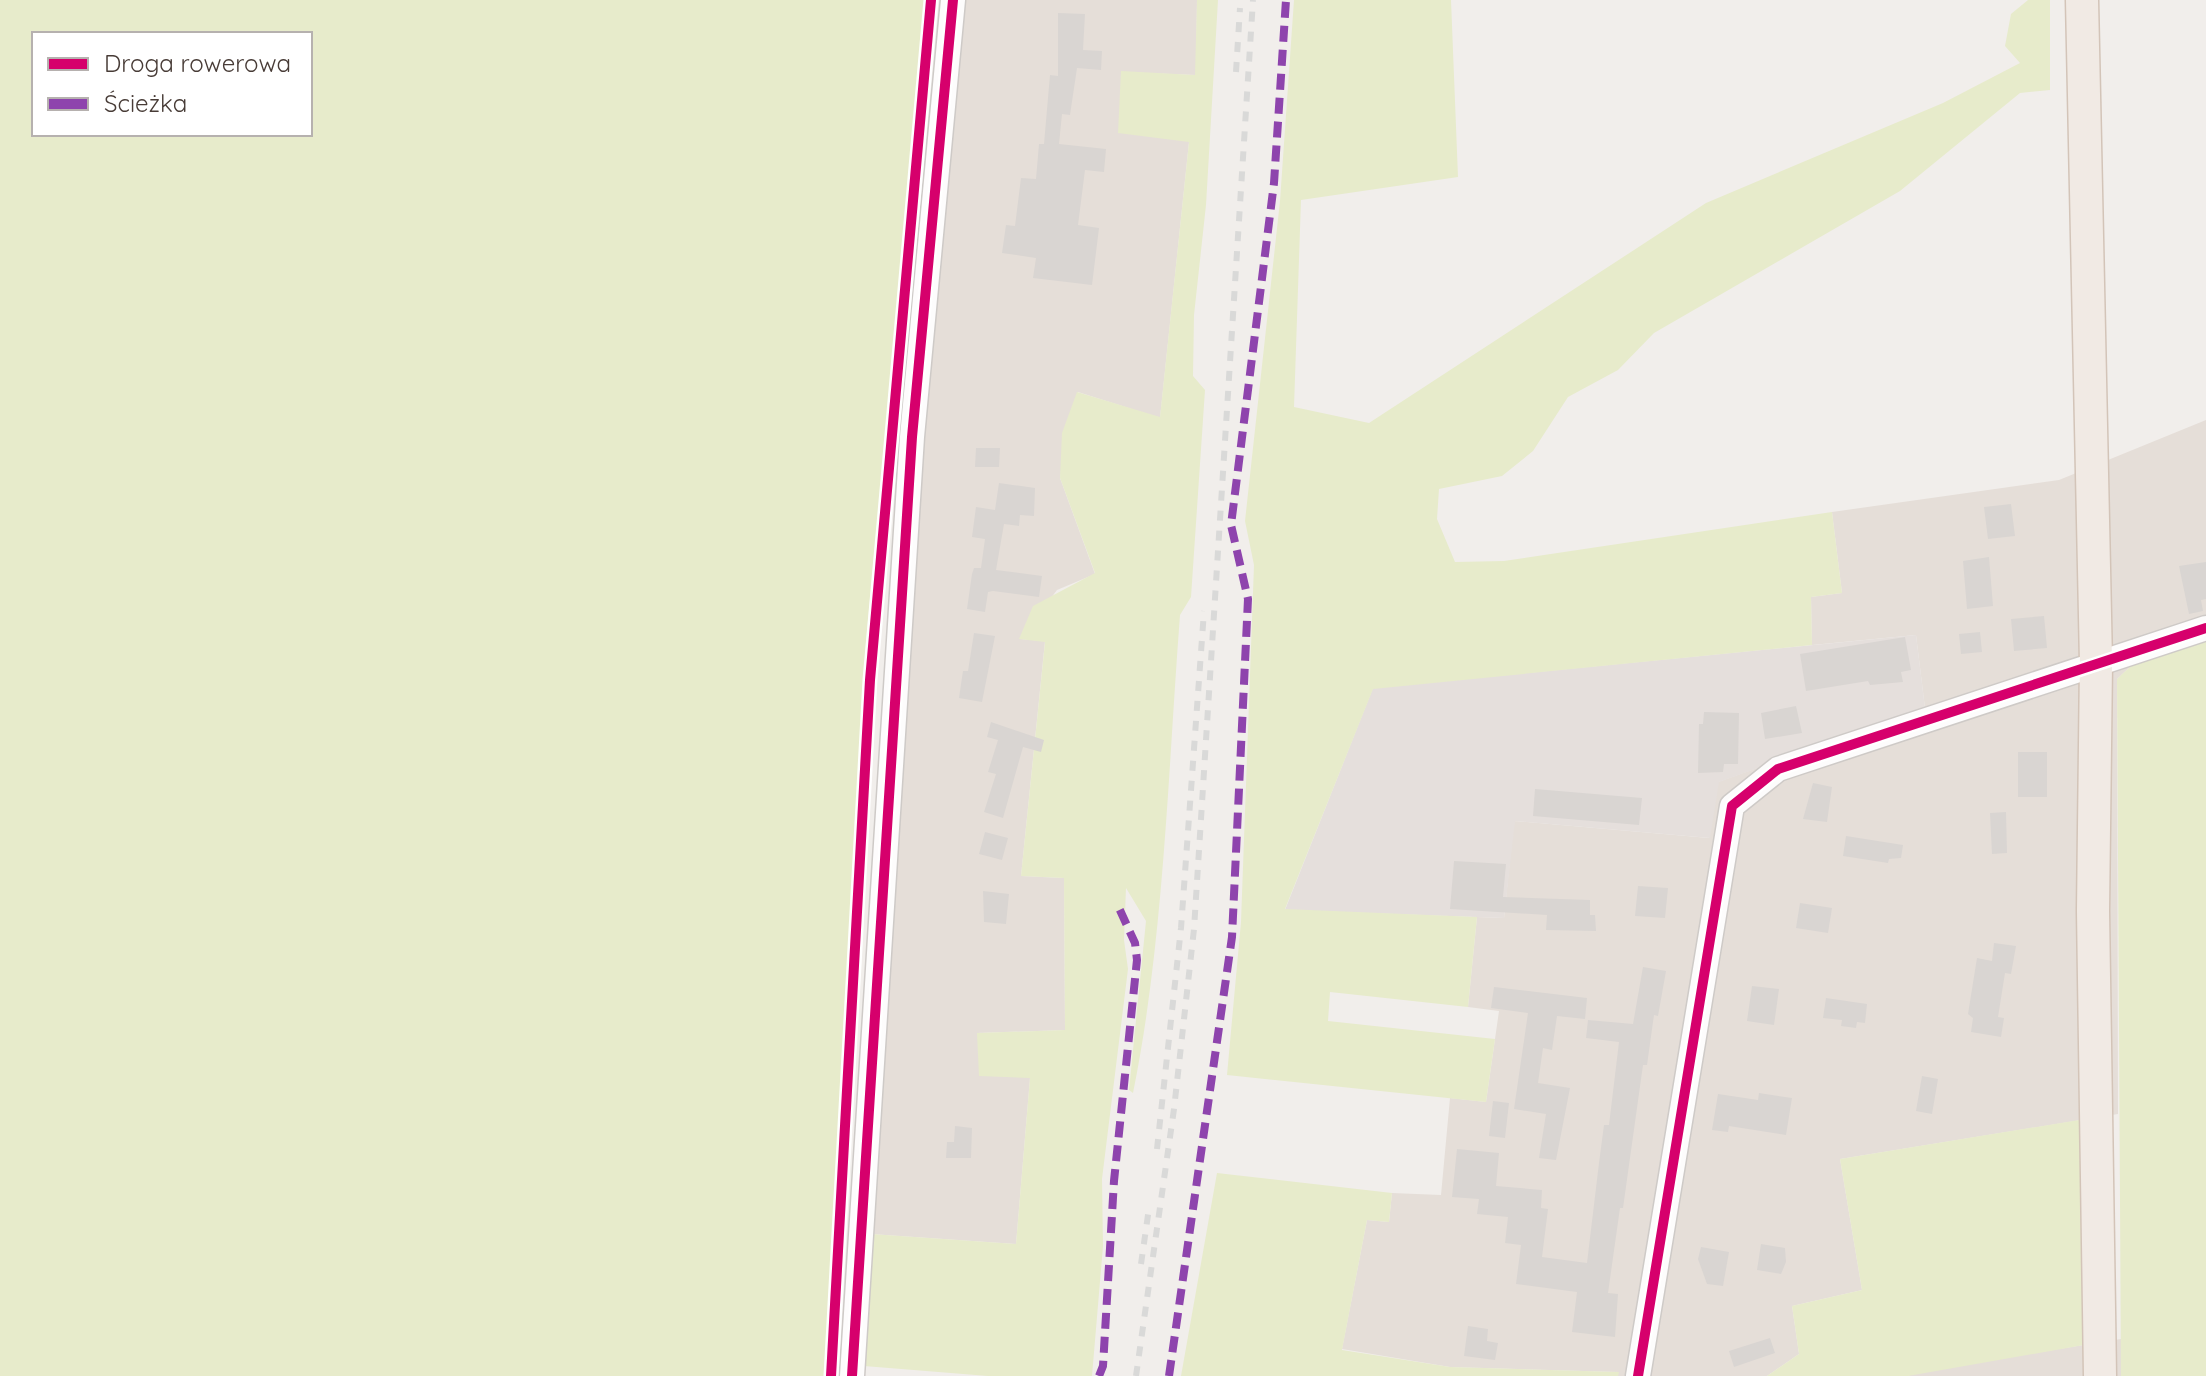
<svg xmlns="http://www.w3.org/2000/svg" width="2206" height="1376" viewBox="0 0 2206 1376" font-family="Quicksand,sans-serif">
<rect width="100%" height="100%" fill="#f1eeeb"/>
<g fill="#e5ded8">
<path d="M963 0H1197L1196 75 1121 72 1189 142 1160 418 1078 392 1060 478 1095 574 1057 590 1020 639 1045 641 1021 876 1064 878 1065 1030 977 1033 1030 1078 1016 1244 871 1234 915 508Z"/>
<path d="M2206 420V641L2133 664 2117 679 2118 1114 1840 1159 1862 1290 1792 1306 1799 1354 1767 1376H1618V1372L1450 1367 1342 1349 1367 1220 1389 1222 1392 1193 1441 1195 1450 1098 1486 1102 1499 1011 1468 1007 1477 917 1504 918 1514 821 1709 838 1718 782 1925 708 1916 635 1812 645 1811 597 1842 593 1832 512 2059 480Z"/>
<path d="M2121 1339V1376H1908L1915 1372Z"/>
</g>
<path fill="#e5dfdc" d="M1916 635 1925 708 1719 782 1710 838 1515 821 1504 918 1285 910 1373 688Z"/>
<g fill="#e7ebcb" fill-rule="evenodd">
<path d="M0 0H926L866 642 825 1376H0ZM310 34V134H34V34Z"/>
<path d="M1197 0H1218L1206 205 1194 315 1193 376 1205 390 1191 597 1180 615C1168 771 1164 940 1133 1093L1129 1090 1146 921 1126 888 1124 940 1128 969 1102 1179 1103 1246 1092 1376H988L864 1366 871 1234 1016 1244 1030 1078 979 1076 977 1033 1065 1030 1064 878 1021 876 1045 642 1019 639 1033 606 1095 573 1060 478 1062 433 1077 392 1160 417 1189 142 1118 133 1121 71 1195 75Z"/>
<path d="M1294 0H1451L1458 177 1301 200 1294 407 1369 423 1706 203 1943 103 2020 63 2005 46 2011 14 2028 0H2050V90L2020 93 1900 191 1654 333 1618 370 1568 397 1533 451 1502 476 1439 489 1437 519 1455 562 1504 561 1832 512 1842 593 1811 597 1812 645 1373 689 1285 909 1477 917 1468 1007 1330 992 1328 1021 1495 1039 1486 1102 1227 1075 1241 922 1254 565 1245 521 1280 201Z"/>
<path d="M2206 641V1376H2121L2117 679 2133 664Z"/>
<path d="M2079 1120 2084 1345 1908 1376H1767L1799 1354 1792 1306 1862 1290 1840 1159Z"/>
<path d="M1217 1173 1392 1193 1389 1222 1367 1220 1342 1350 1450 1367 1619 1372 1618 1376H1181Z"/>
</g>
<g fill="#d9d5d2">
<path d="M1058 13 1085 14 1083 50 1102 51 1101 70 1077 68 1070 115 1062 114 1059 144 1106 149 1104 172 1085 170 1078 225 1099 228 1092 285 1033 278 1036 258 1002 253 1006 225 1015 226 1021 178 1036 179 1039 144H1044L1050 75 1058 76Z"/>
<path d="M976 448H1000L999 467H975Z"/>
<path d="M999 483 1035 488 1034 516 1020 515 1019 526 1004 524 996 570 1042 576 1039 597 993 591 988 592 985 612 967 609 972 574 974 568H981L985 539 972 537 976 507 995 510Z"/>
<path d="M2011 504 2015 536 1988 539 1984 507Z"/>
<path d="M1989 557 1993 606 1967 609 1963 561Z"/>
<path d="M2206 562V599L2201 600 2203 611 2189 614 2179 566Z"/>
<path d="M2044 616 2047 648 2014 651 2011 619Z"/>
<path d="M1980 632 1982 652 1961 654 1959 634Z"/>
<path d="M974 633 995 636 982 702 959 698 963 671H968Z"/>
<path d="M1905 637 1911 670 1901 672 1903 682 1870 685 1868 681 1806 691 1800 654Z"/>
<path d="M1796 706 1802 733 1765 739 1761 713Z"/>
<path d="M1704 712 1739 713 1738 764H1724L1723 772 1698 773 1699 724H1703Z"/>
<path d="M991 722 1044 740 1041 752 1023 747 1003 818 984 812 996 774 988 772 998 740 987 737Z"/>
<rect x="2018" y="752" width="29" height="45"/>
<path d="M1813 783 1832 787 1827 822 1803 819Z"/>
<path d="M1535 789 1642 798 1639 825 1533 816Z"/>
<path d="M2006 812 2007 853 1992 854 1990 813Z"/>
<path d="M985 832 1008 838 1002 860 979 854Z"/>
<path d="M1846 836 1903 845 1901 858 1889 859 1888 863 1843 856Z"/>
<path d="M1454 861 1506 864 1503 897 1590 900V915H1595L1596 931 1546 930 1547 915 1450 909Z"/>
<path d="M1638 886 1668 888 1665 918 1635 916Z"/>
<path d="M983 891 1009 894 1006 924 984 922Z"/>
<path d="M1800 903 1832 908 1828 933 1796 928Z"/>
<path d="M1994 943 2016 946 2011 974 2005 973 1998 1017 2004 1018 2001 1037 1971 1032 1973 1018 1968 1014 1977 958 1992 961Z"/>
<path d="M1643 967 1666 971 1658 1016 1654 1015 1647 1065H1643L1623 1208H1620L1608 1293 1618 1294 1615 1337 1572 1332 1577 1292 1516 1284 1521 1245 1505 1243 1508 1217 1477 1214 1479 1199 1452 1197 1457 1149 1499 1153 1496 1186 1542 1190 1541 1208 1548 1209 1542 1257 1587 1263 1599 1163 1604 1125H1609L1619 1042 1586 1038 1588 1020 1633 1024Z"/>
<path d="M1752 986 1779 989 1774 1025 1747 1021Z"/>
<path d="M1494 987 1587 998 1585 1019 1557 1016 1552 1050 1543 1048 1538 1083 1570 1088 1556 1160 1539 1158 1546 1114 1514 1109 1528 1013 1491 1008Z"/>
<path d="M1826 998 1867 1004 1865 1023 1857 1022 1856 1028 1841 1026 1842 1020 1823 1018Z"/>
<path d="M1922 1076 1938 1079 1932 1114 1916 1111Z"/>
<path d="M1759 1093 1792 1098 1786 1135 1729 1126 1728 1132 1712 1130 1718 1094 1758 1100Z"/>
<path d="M1493 1101 1509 1103 1505 1138 1489 1136Z"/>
<path d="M955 1126 972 1128 971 1158H946L947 1142H954Z"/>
<path d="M1761 1244 1785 1248 1786 1262 1781 1274 1757 1270Z"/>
<path d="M1701 1247 1729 1252 1723 1286 1707 1284 1698 1259Z"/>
<path d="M1468 1326 1488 1329 1487 1341 1498 1343 1495 1360 1464 1356Z"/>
<path d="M1770 1338 1775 1353 1734 1367 1729 1351Z"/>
</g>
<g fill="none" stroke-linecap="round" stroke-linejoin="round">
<g stroke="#cecac7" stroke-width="27">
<g id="minor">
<path d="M852 1376 912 437 953 0"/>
<path d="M1638 1376 1732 806 1778 769 2206 628"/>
</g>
</g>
<g stroke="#d3c4b8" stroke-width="35">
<path id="major" d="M2082 0 2096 663 2093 911 2100 1376"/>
</g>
<use href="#minor" stroke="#fdfcfc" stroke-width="24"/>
<use href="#major" stroke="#f1eae4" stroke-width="32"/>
<g stroke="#d9d9d8" stroke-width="6" stroke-dasharray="10 10" stroke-linecap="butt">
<path d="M1236 72 1240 8"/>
<path d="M1157 1149 1181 928 1204 611"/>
<path d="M1141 1264 1149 1208"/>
<path d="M1136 1376 1174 1109 1194 929 1253 0"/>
</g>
<g stroke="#8e44ad" stroke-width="8" stroke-dasharray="16 8" stroke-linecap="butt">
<path d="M1099 1376 1103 1366 1114 1181 1137 960 1135 943 1119 908"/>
<path d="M1169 1376 1232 937 1248 599 1231 525 1274 183 1286 0"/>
</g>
<g stroke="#fff" stroke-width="15">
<g id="cycleway">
<path d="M831 1376 870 680 931 0"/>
<path d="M852 1376 912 437 953 0"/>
<path d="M1638 1376 1732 806 1778 769 2206 628"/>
</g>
</g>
<use href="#cycleway" stroke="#d6006c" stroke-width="10"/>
</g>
<rect x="32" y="32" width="280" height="104" fill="#ffffff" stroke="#b6b1af" stroke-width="2"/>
<rect x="48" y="58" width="40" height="12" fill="#d6006c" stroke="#b6b1af" stroke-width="2"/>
<text x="104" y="72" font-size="24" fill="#483c37">Droga rowerowa</text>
<rect x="48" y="98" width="40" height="12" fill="#8e44ad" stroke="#b6b1af" stroke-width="2"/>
<text x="104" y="112" font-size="24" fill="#483c37">Ścieżka</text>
</svg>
